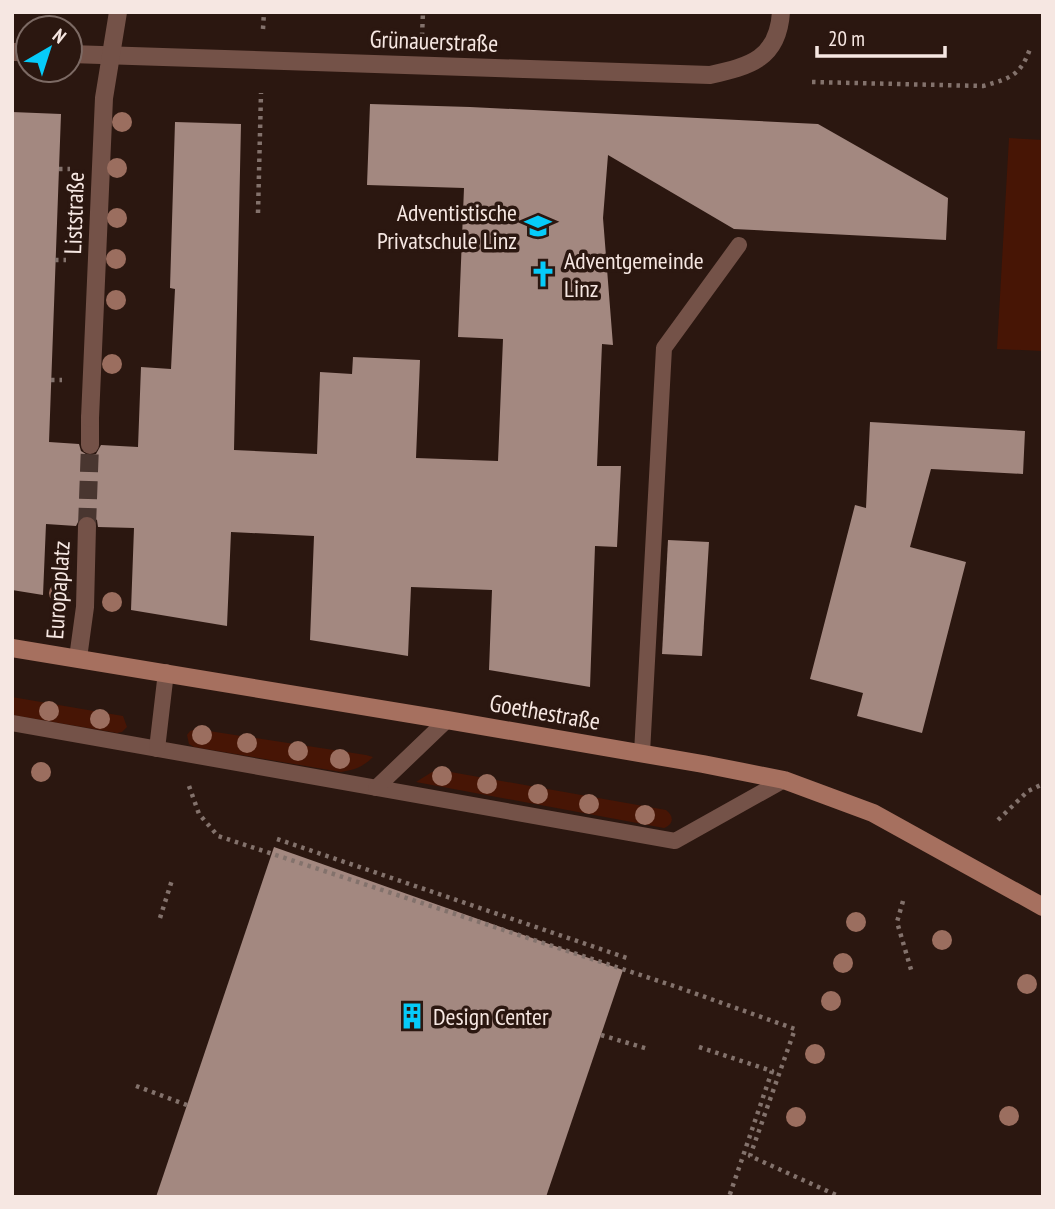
<svg xmlns="http://www.w3.org/2000/svg" width="1055" height="1209" viewBox="0 0 1055 1209" font-family="'PT Sans Narrow',sans-serif">
<rect width="100%" height="100%" fill="#2b1710"/>
<g fill="#471505">
<path d="M1009 138 1043 140V351L997 349Z"/>
<path d="M12 697 123 716 127 727 122 732 117 733 12 715Z"/>
<path d="M196 729 366 755 373 757C363 767 354 770 341 772L194 747 189 744 187 735 190 731Z"/>
<path d="M445 771 666 810C674 816 674 824 664 828L416 782 432 772Z"/>
</g>
<g fill="#a38880">
<path d="M370 104 470 107 818 124 948 198 946 240 734 229 608 155 603 218 613 345 602 344 597 466H621L617 547 595 546 590 687 489 670 492 590 411 587 408 656 310 640 314 536 231 532 227 626 131 610 134 528 98 527 97 520 88 515 81 516 76 526 46 524 43 595 12 590V112L61 114 49 442 79 444 81 451 89 456 96 454 101 445 138 447 141 367 171 369 175 289 170 288 175 122 241 124 234 450 317 454 320 372 352 374 353 357 420 360 416 458 498 461 503 339 458 337 464 188 367 185Z"/>
<path d="M870 422 1025 431 1023 474 931 469 910 547 966 562 922 733 857 716 863 693 810 679 855 505 866 508Z"/>
<path d="M668 540 709 542 702 656 662 654Z"/>
<path d="M274 847 623 970 546 1197H156Z"/>
</g>
<g fill="none" stroke-linecap="round" stroke-linejoin="round">
<path stroke="#493630" stroke-width="18" stroke-dasharray="18 9" stroke-linecap="butt" d="M87 526 90 445"/>
<g stroke="#83726c" stroke-width="4.5" stroke-dasharray="3.5 5" stroke-linecap="butt">
<path d="M263 29 264 12"/>
<path d="M422 36 423 12"/>
<path d="M812 82 983 86C1012 78 1021 75 1031 46"/>
<path d="M59 169H70"/>
<path d="M258 213 261 93"/>
<path d="M55 260H66"/>
<path d="M51 380H62"/>
<path d="M189 786 199 814 218 836 677 987 795 1029 750 1156 836 1195"/>
<path d="M998 820 1028 791 1043 784"/>
<path d="M277 839 627 958"/>
<path d="M903 901 897 922 912 973"/>
<path d="M160 918 172 880"/>
<path d="M601 1035 648 1049"/>
<path d="M699 1047 772 1071 729 1197"/>
<path d="M136 1086 187 1105"/>
</g>
<g stroke="#745248" stroke-width="16">
<path d="M12 723 675 841 784 780"/>
<path d="M157 749 166 672"/>
<path d="M642 753 664 348 739 245"/>
<path d="M376 788 447 720"/>
</g>
<g stroke="#745248" stroke-width="18">
<path d="M90 445V418"/>
<path d="M78 658 85 607 87 526"/>
</g>
<g stroke="#745248" stroke-width="18">
<path d="M12 52H28"/>
<path d="M70 54 710 75C750 66 778 59 781 12"/>
<path d="M90 418 104 98 118 12"/>
</g>
<path stroke="#a6705f" stroke-width="18" d="M12 648 447 720 703 764 784 780 873 813 1043 907"/>
</g>
<g fill="#9b6e5f">
<circle cx="122" cy="122" r="10"/>
<circle cx="117" cy="168" r="10"/>
<circle cx="117" cy="218" r="10"/>
<circle cx="116" cy="259" r="10"/>
<circle cx="116" cy="300" r="10"/>
<circle cx="112" cy="364" r="10"/>
<circle cx="59" cy="593" r="10"/>
<circle cx="112" cy="602" r="10"/>
<circle cx="49" cy="711" r="10"/>
<circle cx="100" cy="719" r="10"/>
<circle cx="202" cy="735" r="10"/>
<circle cx="247" cy="743" r="10"/>
<circle cx="298" cy="751" r="10"/>
<circle cx="340" cy="759" r="10"/>
<circle cx="41" cy="772" r="10"/>
<circle cx="442" cy="776" r="10"/>
<circle cx="487" cy="784" r="10"/>
<circle cx="538" cy="794" r="10"/>
<circle cx="589" cy="804" r="10"/>
<circle cx="645" cy="815" r="10"/>
<circle cx="856" cy="922" r="10"/>
<circle cx="942" cy="940" r="10"/>
<circle cx="843" cy="963" r="10"/>
<circle cx="1027" cy="984" r="10"/>
<circle cx="831" cy="1001" r="10"/>
<circle cx="815" cy="1054" r="10"/>
<circle cx="1009" cy="1116" r="10"/>
<circle cx="796" cy="1117" r="10"/>
</g>
<defs>
<g id="school-bare" transform="scale(2.1)"><path d="M0-5L7-2L0 1L-7-2ZM-4 1L0 2.5L4 1V4Q0 6-4 4Z" fill="#06cbf9" stroke="#2b1710" stroke-width="2.5" paint-order="stroke"/></g>
<g id="church-bare" transform="scale(2.1)"><path d="M-1.2-6h2.4v3.5h3.3v2.4h-3.3V6h-2.4V-.1h-3.3v-2.4h3.3Z" fill="#06cbf9" stroke="#2b1710" stroke-width="2.5" paint-order="stroke"/></g>
<g id="building-bare" transform="scale(2.1)"><path d="M-4-6H4V6H1V3H-1V6H-4ZM-2.5-4.3h1.7v1.8h-1.7ZM.8-4.3h1.7v1.8H.8ZM-2.5-1h1.7V.8h-1.7ZM.8-1h1.7V.8H.8Z" fill="#06cbf9" stroke="#2b1710" stroke-width="2.5" paint-order="stroke"/></g>
</defs>
<g fill-rule="evenodd">
<use href="#school-bare" x="538" y="226"/>
<use href="#church-bare" x="543" y="274"/>
<use href="#building-bare" x="412" y="1016"/>
</g>
<g text-anchor="middle" dominant-baseline="central" stroke-width="7" stroke-linejoin="round" paint-order="stroke">
<g font-size="24" fill="#f6e7e2" stroke="#2b1710">
<text transform="translate(434 41) rotate(2)">Grünauerstraße</text>
<text transform="translate(74 213) rotate(-88)">Liststraße</text>
<text transform="translate(58 590) rotate(-86)">Europaplatz</text>
<text transform="translate(545 712) rotate(10)">Goethestraße</text>
</g>
<g font-size="24" fill="#f6e7e2" stroke="#2b1710" text-anchor="start">
<text x="517" y="212" text-anchor="end">Adventistische<tspan x="517" dy="28">Privatschule Linz</tspan></text>
<text x="564" y="260">Adventgemeinde<tspan x="564" dy="28">Linz</tspan></text>
<text x="433" y="1016">Design Center</text>
</g>
</g>
<rect width="1055" height="1209" fill="none" stroke="#f6e7e2" stroke-width="28"/>
<g transform="translate(49 49) rotate(39)"><circle r="33" fill="#2b1710" stroke="#7c6a64" stroke-width="2"/>
<path d="M0-5L12 26L0 18L-12 26Z" fill="#06cbf9"/>
<text y="-10" font-size="19" font-weight="bold" text-anchor="middle" fill="#f6e7e2">N</text>
</g>
<path d="M817 46v10h128v-10" fill="none" stroke="#f6e7e2" stroke-width="3.5"/>
<text x="828" y="46" font-size="21" fill="#f6e7e2" stroke="#2b1710" stroke-width="5" paint-order="stroke">20 m</text>
</svg>
